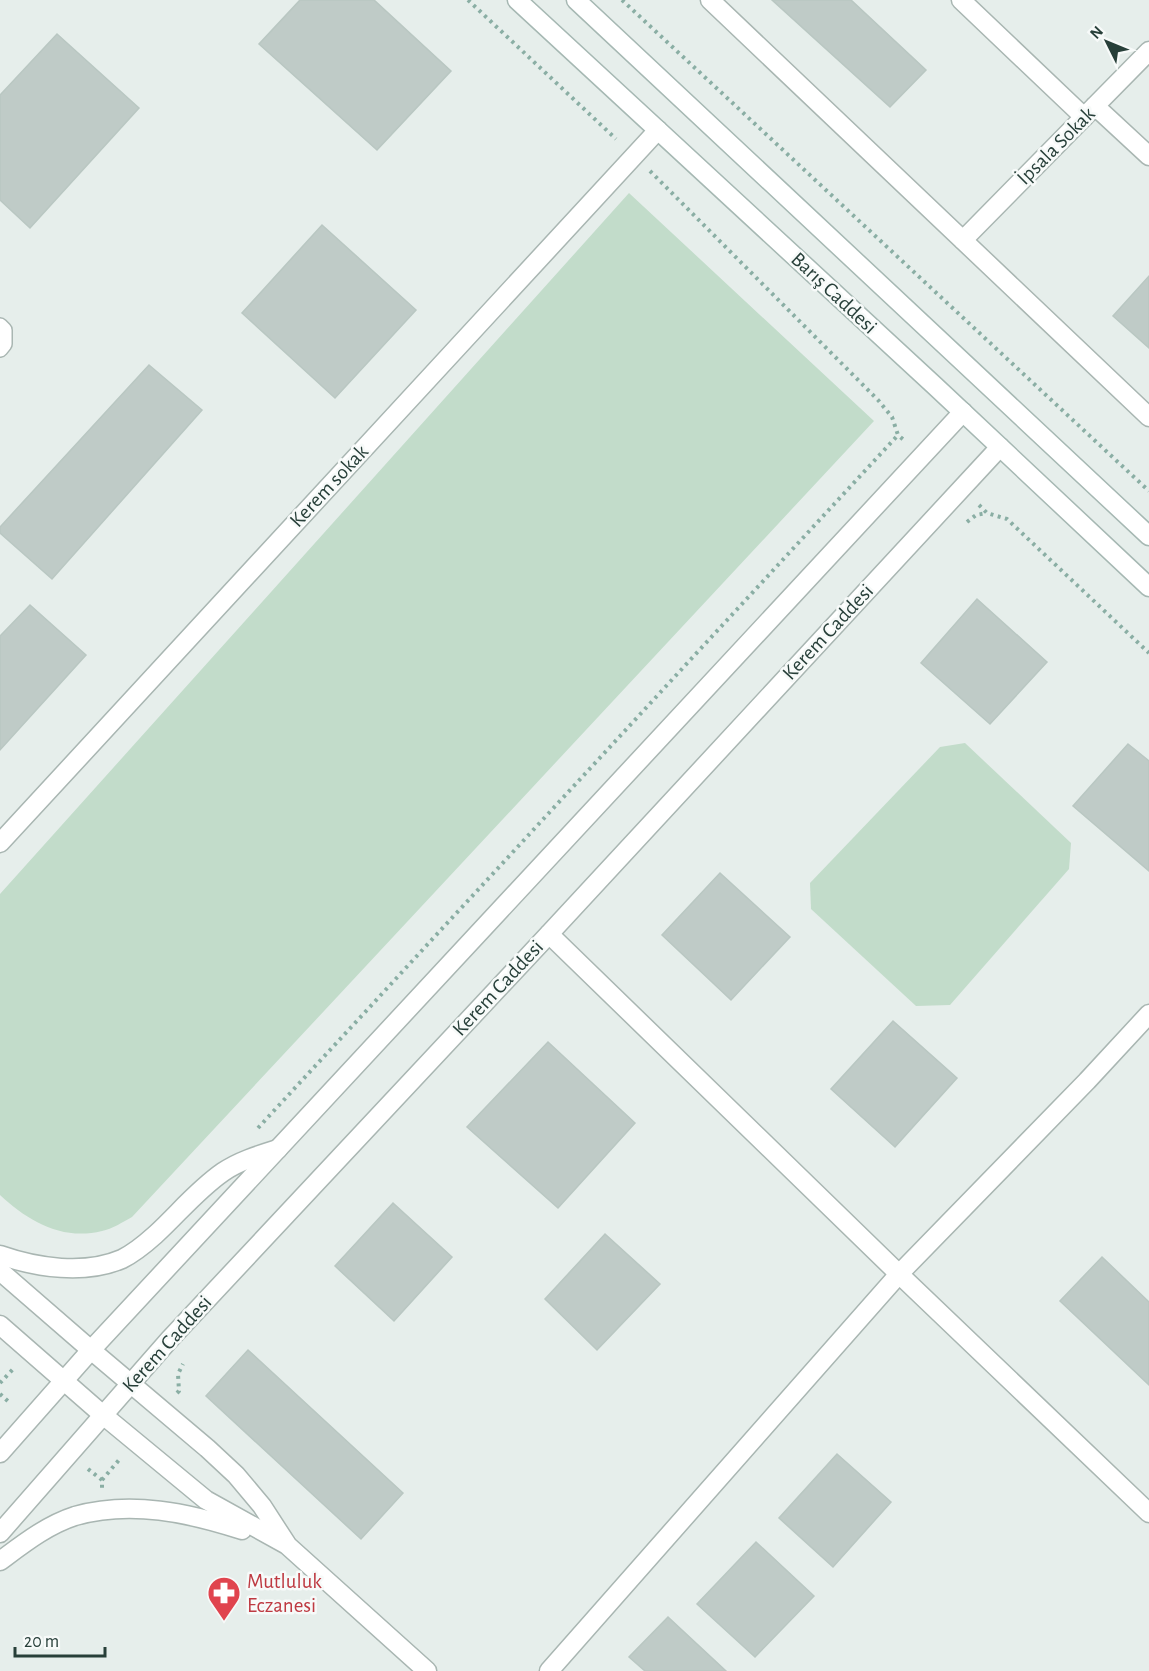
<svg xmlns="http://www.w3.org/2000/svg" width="1149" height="1671" viewBox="0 0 1149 1671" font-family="'Alegreya Sans',sans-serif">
<rect width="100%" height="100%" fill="#e6eeeb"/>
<g fill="#c2dcca">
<path d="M629 193 874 421 132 1217C123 1222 112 1229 102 1231 62 1241 28 1221 0 1195V894Z"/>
<path d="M965 743 1071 843 1069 869 950 1005 916 1006 811 909 810 883 940 747Z"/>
</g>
<g fill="#bfcbc7" stroke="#b9c7c2" stroke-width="1.5">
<path d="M300 0H374L451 71 377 150 259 44Z"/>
<path d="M772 0H851L926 70 890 107Z"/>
<path d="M57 34 139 108 30 228 0 200V95Z"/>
<path d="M322 225 416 310 335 398 242 313Z"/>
<path d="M1149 276V348L1113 316Z"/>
<path d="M149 365 202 410 52 579 0 533V527Z"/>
<path d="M977 599 1047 662 990 724 921 663Z"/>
<path d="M30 605 86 655 0 750V636Z"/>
<path d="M1128 744 1149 761V871L1073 806Z"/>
<path d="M720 873 790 937 731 1000 662 935Z"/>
<path d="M893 1021 957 1078 895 1147 831 1089Z"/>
<path d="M548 1042 635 1123 558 1208 467 1127Z"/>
<path d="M393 1203 452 1257 394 1321 335 1266Z"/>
<path d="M605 1234 660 1284 597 1350 545 1299Z"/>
<path d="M1102 1257 1149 1302V1385L1060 1301Z"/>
<path d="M248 1350 403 1493 361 1539 206 1396Z"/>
<path d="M837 1454 891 1502 833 1567 779 1518Z"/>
<path d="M756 1542 814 1596 755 1657 697 1604Z"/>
<path d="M668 1617 726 1671H645L629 1657Z"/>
</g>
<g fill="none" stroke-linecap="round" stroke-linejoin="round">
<g stroke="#a9b6b2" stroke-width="18">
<path id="service" d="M0 326 4 330V344L0 349"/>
</g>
<g stroke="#a9b6b2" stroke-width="21">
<g id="minor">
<path d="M710 0 1149 417"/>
<path d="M961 0 1084 117"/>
<path d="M1095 106 1149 156"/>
<path d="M963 240 1149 51"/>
<path d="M0 843 658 130"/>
<path d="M549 934 899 1274 1149 1513"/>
<path d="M549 1671 899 1274 1087 1081 1149 1014"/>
</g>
</g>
<g stroke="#a9b6b2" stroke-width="21">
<g id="tertiary">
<path d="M0 1255C37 1268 85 1275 122 1259 134 1253 145 1244 155 1235 178 1214 197 1190 223 1172 239 1161 259 1155 278 1149"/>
<path d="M0 1271 91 1350 207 1448 236 1475 262 1506 286 1543"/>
<path d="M0 1325 103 1415 206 1500 287 1545 427 1671"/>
<path d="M0 1453 91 1350 963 412"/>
<path d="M0 1533 169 1340 549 934 1000 447"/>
<path d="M0 1561C23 1544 47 1525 75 1516 131 1500 189 1513 242 1530"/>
</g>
</g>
<g stroke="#a6b8b3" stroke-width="21">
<g id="secondary">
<path d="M517 0 935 386 1149 587"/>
<path d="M576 0 1149 536"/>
</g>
</g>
<g stroke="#8aaea4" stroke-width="4" stroke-dasharray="3 4.5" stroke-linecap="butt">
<path d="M468 0 616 139"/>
<path d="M622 0 1149 491"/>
<path d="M650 171 878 400 892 417 898 435 905 441"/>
<path d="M979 505 987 513 1007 519 1149 653"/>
<path d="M967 522 976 515 987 513"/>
<path d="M258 1128 898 435"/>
<path d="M0 1383 14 1368"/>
<path d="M177 1393 179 1391 178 1374 183 1364"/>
<path d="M0 1394 11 1404"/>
<path d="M88 1469 102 1480V1488"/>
<path d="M102 1480 119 1460"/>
</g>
<use href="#service" stroke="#fff" stroke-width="15"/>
<use href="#minor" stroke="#fff" stroke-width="18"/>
<use href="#tertiary" stroke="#fff" stroke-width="18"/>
<use href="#secondary" stroke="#fff" stroke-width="18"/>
</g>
<defs>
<g id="pharmacy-pin" transform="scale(1.725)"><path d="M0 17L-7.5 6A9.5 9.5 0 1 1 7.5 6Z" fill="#e0444e" stroke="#f7faf9"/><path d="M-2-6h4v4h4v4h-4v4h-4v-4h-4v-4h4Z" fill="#fff"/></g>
</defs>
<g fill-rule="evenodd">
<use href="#pharmacy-pin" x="224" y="1593"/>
</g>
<g text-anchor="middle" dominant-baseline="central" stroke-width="5" stroke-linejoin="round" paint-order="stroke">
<g font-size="21" fill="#273f39" stroke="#f7faf9">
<text transform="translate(1056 146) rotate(-45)">İpsala Sokak</text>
<text transform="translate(834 293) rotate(43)">Barış Caddesi</text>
<text transform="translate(329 486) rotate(-47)">Kerem sokak</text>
<text transform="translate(828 632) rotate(-47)">Kerem Caddesi</text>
<text transform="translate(498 988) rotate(-47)">Kerem Caddesi</text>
<text transform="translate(167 1344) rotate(-48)">Kerem Caddesi</text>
</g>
<g font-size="21" fill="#be3a42" stroke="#f7faf9" text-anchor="start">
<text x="247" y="1581">Mutluluk<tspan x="247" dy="24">Eczanesi</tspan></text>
</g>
</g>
<g transform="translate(1107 42) rotate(313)" stroke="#f7faf9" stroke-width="4.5" paint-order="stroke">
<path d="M0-4.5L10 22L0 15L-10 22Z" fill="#273f39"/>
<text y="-9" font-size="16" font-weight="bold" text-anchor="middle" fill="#273f39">N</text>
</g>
<path d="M15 1647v9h90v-9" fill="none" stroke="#273f39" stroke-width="3"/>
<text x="24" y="1647" font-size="18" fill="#273f39" stroke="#f7faf9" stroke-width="4.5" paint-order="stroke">20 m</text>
</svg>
